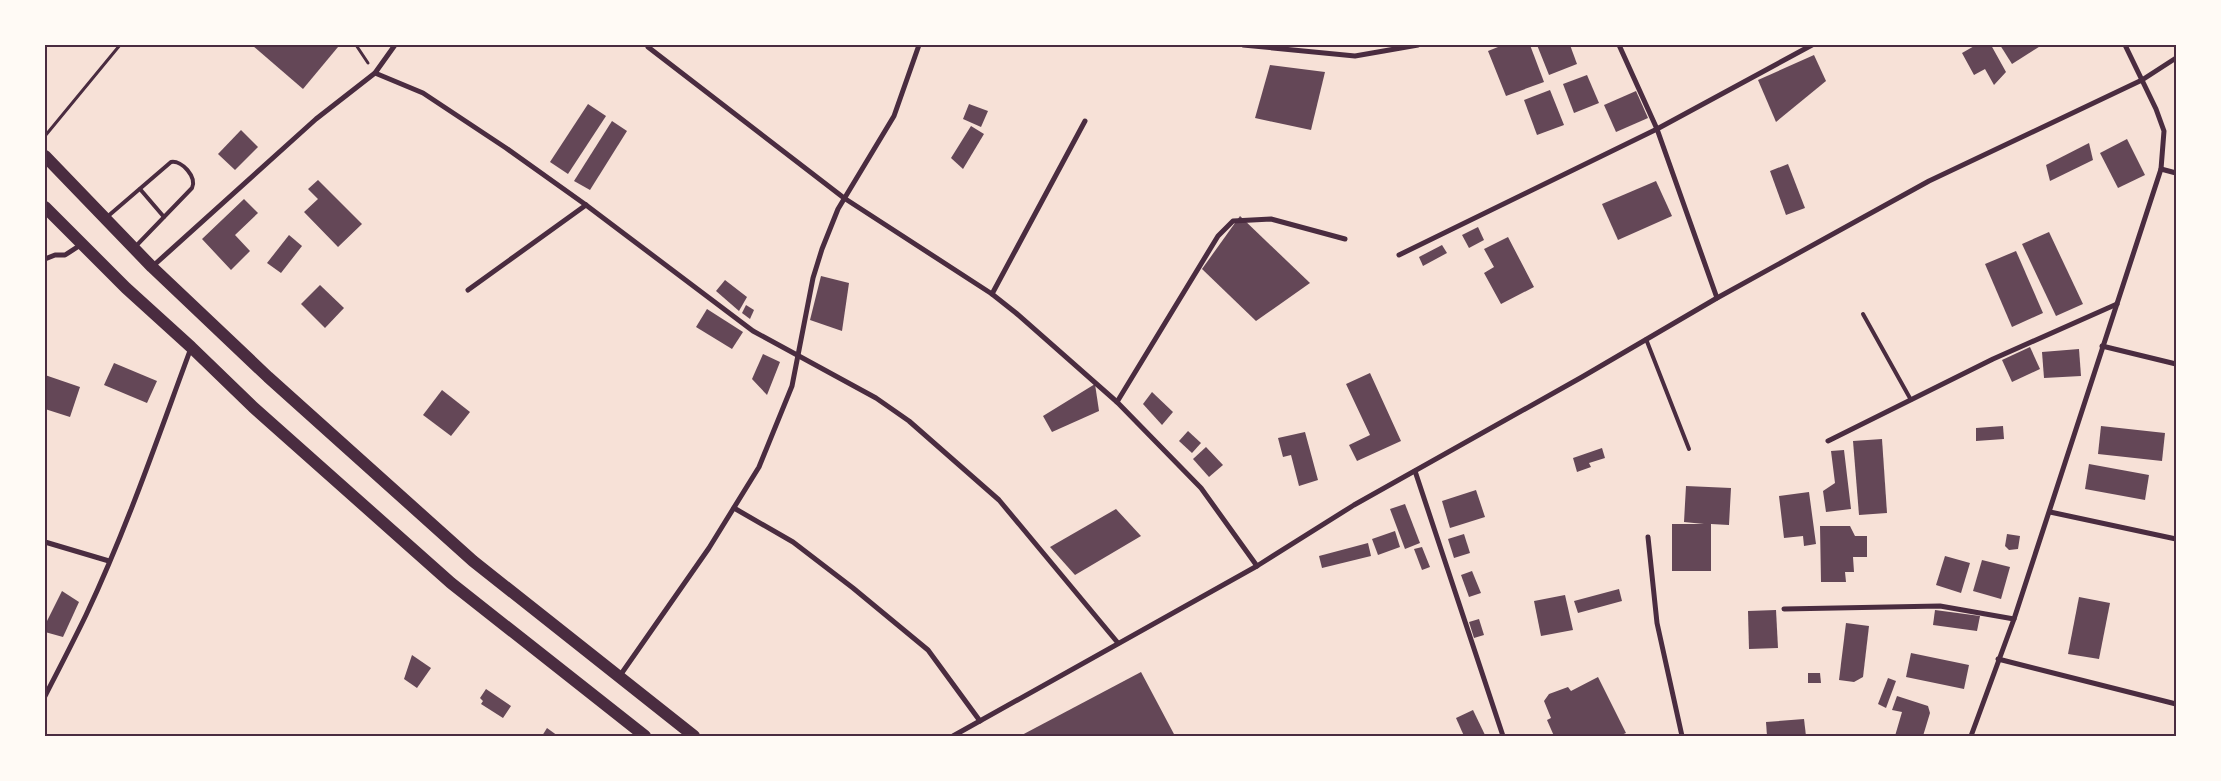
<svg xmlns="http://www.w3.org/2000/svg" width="2221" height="781" viewBox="0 0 2221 781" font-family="'PT Sans',sans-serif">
<rect width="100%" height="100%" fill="#f7e1d7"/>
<g fill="#644757">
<path d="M254 45H335L338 47 303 89 253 46Z"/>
<path d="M1503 45H1530L1544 82 1506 96 1488 51Z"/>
<path d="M1537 45H1570L1577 64 1549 75Z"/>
<path d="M1976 45H1991L2006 72 1994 85 1985 69 1974 75 1962 53Z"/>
<path d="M2000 45H2042L2012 64Z"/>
<path d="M1814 55 1826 81 1776 122 1758 80Z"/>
<path d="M1270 65 1325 72 1311 130 1255 118Z"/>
<path d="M1587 75 1599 103 1574 113 1563 84Z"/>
<path d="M1550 90 1564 125 1537 135 1524 100Z"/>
<path d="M1636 91 1648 118 1616 132 1604 105Z"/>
<path d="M588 104 606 116 568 174 550 162Z"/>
<path d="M969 104 988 111 981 127 963 119Z"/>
<path d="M612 121 627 131 590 190 574 181Z"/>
<path d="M971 126 984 134 963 169 951 158Z"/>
<path d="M241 130 258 147 235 170 218 154Z"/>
<path d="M2127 139 2145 175 2118 188 2100 153Z"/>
<path d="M2089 143 2093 160 2050 181 2046 165Z"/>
<path d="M1788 164 1805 208 1786 215 1770 171Z"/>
<path d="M318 180 362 224 338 247 304 212 318 199 308 189Z"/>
<path d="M1656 181 1672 216 1618 240 1602 204Z"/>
<path d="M244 199 258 213 235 235 250 251 231 270 202 239Z"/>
<path d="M1240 216 1310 283 1256 321 1202 269Z"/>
<path d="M1478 227 1484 240 1469 248 1462 235Z"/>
<path d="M2049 232 2083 304 2056 316 2022 244Z"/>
<path d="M289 235 302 246 281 273 267 263Z"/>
<path d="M1508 237 1534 287 1501 304 1484 273 1494 267 1484 249Z"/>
<path d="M1442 245 1447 253 1423 266 1419 257Z"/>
<path d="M2016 251 2043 313 2012 327 1985 264Z"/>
<path d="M821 276 849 283 842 331 810 320Z"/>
<path d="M725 280 747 297 739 311 716 291Z"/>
<path d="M320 285 344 308 325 328 301 304Z"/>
<path d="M746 305 754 310 750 319 742 313Z"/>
<path d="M707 309 743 332 732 349 696 327Z"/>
<path d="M2030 347 2040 369 2012 382 2002 360Z"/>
<path d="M2079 349 2081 376 2044 378 2042 352Z"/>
<path d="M763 354 780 362 767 395 752 379Z"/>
<path d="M114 363 157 381 147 403 104 385Z"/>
<path d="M1370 373 1401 441 1357 461 1349 445 1370 435 1346 384Z"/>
<path d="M45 375 80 387 70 417 45 409Z"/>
<path d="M1095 384 1099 411 1052 432 1043 416Z"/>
<path d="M442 390 470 412 451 436 423 415Z"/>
<path d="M1152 392 1173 412 1162 425 1143 404Z"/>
<path d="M2003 426 2004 439 1976 441V428Z"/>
<path d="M2101 426 2165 433 2162 461 2098 454Z"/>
<path d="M1188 431 1201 443 1192 453 1179 441Z"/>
<path d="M1305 432 1318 480 1299 486 1291 455 1283 457 1278 438Z"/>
<path d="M1882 439 1887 513 1859 515 1853 441Z"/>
<path d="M1206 447 1223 465 1209 477 1193 459Z"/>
<path d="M1602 448 1605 458 1589 463 1591 467 1577 472 1573 458Z"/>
<path d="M1844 450 1851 509 1826 512 1823 491 1835 483 1831 451Z"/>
<path d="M2089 464 2149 475 2145 500 2085 489Z"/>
<path d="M1686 486 1731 488 1729 525 1711 524V571H1672V524H1704L1684 522Z"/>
<path d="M1476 490 1485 517 1450 528 1442 501Z"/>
<path d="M1809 492 1816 544 1804 546 1803 536 1784 538 1779 496Z"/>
<path d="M1405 504 1420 543 1405 549 1390 509Z"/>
<path d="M1116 509 1141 536 1075 575 1050 547Z"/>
<path d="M1820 526H1850L1855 536H1867V557H1853L1854 572H1845L1846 582H1821Z"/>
<path d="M1395 531 1400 547 1378 555 1372 539Z"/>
<path d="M1464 534 1470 553 1454 558 1448 539Z"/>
<path d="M2007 534 2020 536 2018 549 2009 550 2005 546Z"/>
<path d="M1368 543 1371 556 1322 568 1319 556Z"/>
<path d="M1422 547 1430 567 1422 570 1414 549Z"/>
<path d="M1945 556 1970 563 1961 593 1936 585Z"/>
<path d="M1982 560 2010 567 2001 599 1973 591Z"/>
<path d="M1472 571 1481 593 1469 597 1461 575Z"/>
<path d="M1619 589 1622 601 1578 613 1574 601Z"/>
<path d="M62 591 79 602 63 637 45 632V625Z"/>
<path d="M1565 595 1573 630 1541 636 1534 601Z"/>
<path d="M2079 597 2110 603 2099 659 2068 654Z"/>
<path d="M1776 610 1778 648 1749 649 1748 611Z"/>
<path d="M1935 610 1980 616 1977 631 1933 625Z"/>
<path d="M1479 619 1484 635 1474 638 1469 622Z"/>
<path d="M1846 623 1869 626 1863 677 1854 682 1839 680Z"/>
<path d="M1911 653 1969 665 1964 689 1906 677Z"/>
<path d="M412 655 431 668 417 688 404 679Z"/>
<path d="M1141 672 1175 736H1020Z"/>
<path d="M1808 673H1820L1821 683H1808Z"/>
<path d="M1598 677 1626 733 1619 736H1562L1561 734 1554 736 1547 720 1551 718 1544 701 1549 694 1568 687 1571 691Z"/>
<path d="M1888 678 1896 681 1886 708 1878 704Z"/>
<path d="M486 689 511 706 503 718 481 704 483 701 480 698Z"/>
<path d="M1897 696 1928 706 1930 713 1923 736H1895L1902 712 1892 710Z"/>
<path d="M1473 710 1485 735 1464 736 1456 718Z"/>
<path d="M1804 719 1806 736H1767L1766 722Z"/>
<path d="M547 728 558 736H542Z"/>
</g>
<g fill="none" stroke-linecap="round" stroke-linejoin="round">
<g stroke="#4a2c40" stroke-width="3">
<path d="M356 45 368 63"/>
<path d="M45 136 120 45"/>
</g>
<g stroke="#4a2c40" stroke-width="4">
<path d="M140 189 164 217"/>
<path d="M107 217 171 162C182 160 197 177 192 188L136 246"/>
<path d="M1863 314 1911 400"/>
<path d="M1646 339 1689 449"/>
</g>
<g stroke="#4a2c40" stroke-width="5">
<path d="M1243 45 1355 56 1418 45"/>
<path d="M1619 45 1657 129 1717 298"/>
<path d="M648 47 844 198 992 294 1016 313 1117 402 1201 488 1257 566"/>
<path d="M375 73 423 93 506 148 586 205 753 331 876 398 909 421 999 500 1118 643"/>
<path d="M2161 169 2176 173"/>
<path d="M1399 255 1657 129 1812 45"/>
<path d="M45 259 55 255H65L82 244"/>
<path d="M153 266 316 119 375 73 395 45"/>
<path d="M468 290 586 205"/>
<path d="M992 294 1085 121"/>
<path d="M2102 346 2176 364"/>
<path d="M1117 402 1218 236 1233 221 1271 219 1345 239"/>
<path d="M1828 441 1993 359 2117 304"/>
<path d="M1415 471 1503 736"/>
<path d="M734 508 793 542 853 588 928 650 980 721"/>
<path d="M2050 512 2176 539"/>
<path d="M1648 537 1657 623 1682 736"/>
<path d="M45 542 109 561"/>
<path d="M1784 609 1940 606 2014 619"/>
<path d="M1998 659 2176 704"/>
<path d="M619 677 709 548 759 467 792 386 813 278 822 249 838 209 894 116 919 45"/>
<path d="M45 696C59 669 73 642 86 615 127 528 158 437 191 348"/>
<path d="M953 736 1257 566 1354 505 1582 377 1717 298 1929 181 2142 80 2176 58"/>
<path d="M1971 736 2014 619 2161 169 2164 131 2156 109 2125 45"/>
</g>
<g stroke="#4a2c40" stroke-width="12">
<path d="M45 156 152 267 268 377 473 561 694 736"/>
<path d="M45 207 126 288 191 347 253 407 451 583 645 736"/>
</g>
</g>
<rect width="2221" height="781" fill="none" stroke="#fffaf5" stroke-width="92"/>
<rect x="46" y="46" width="2129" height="689" fill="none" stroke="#4a2c40" stroke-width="2"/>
</svg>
